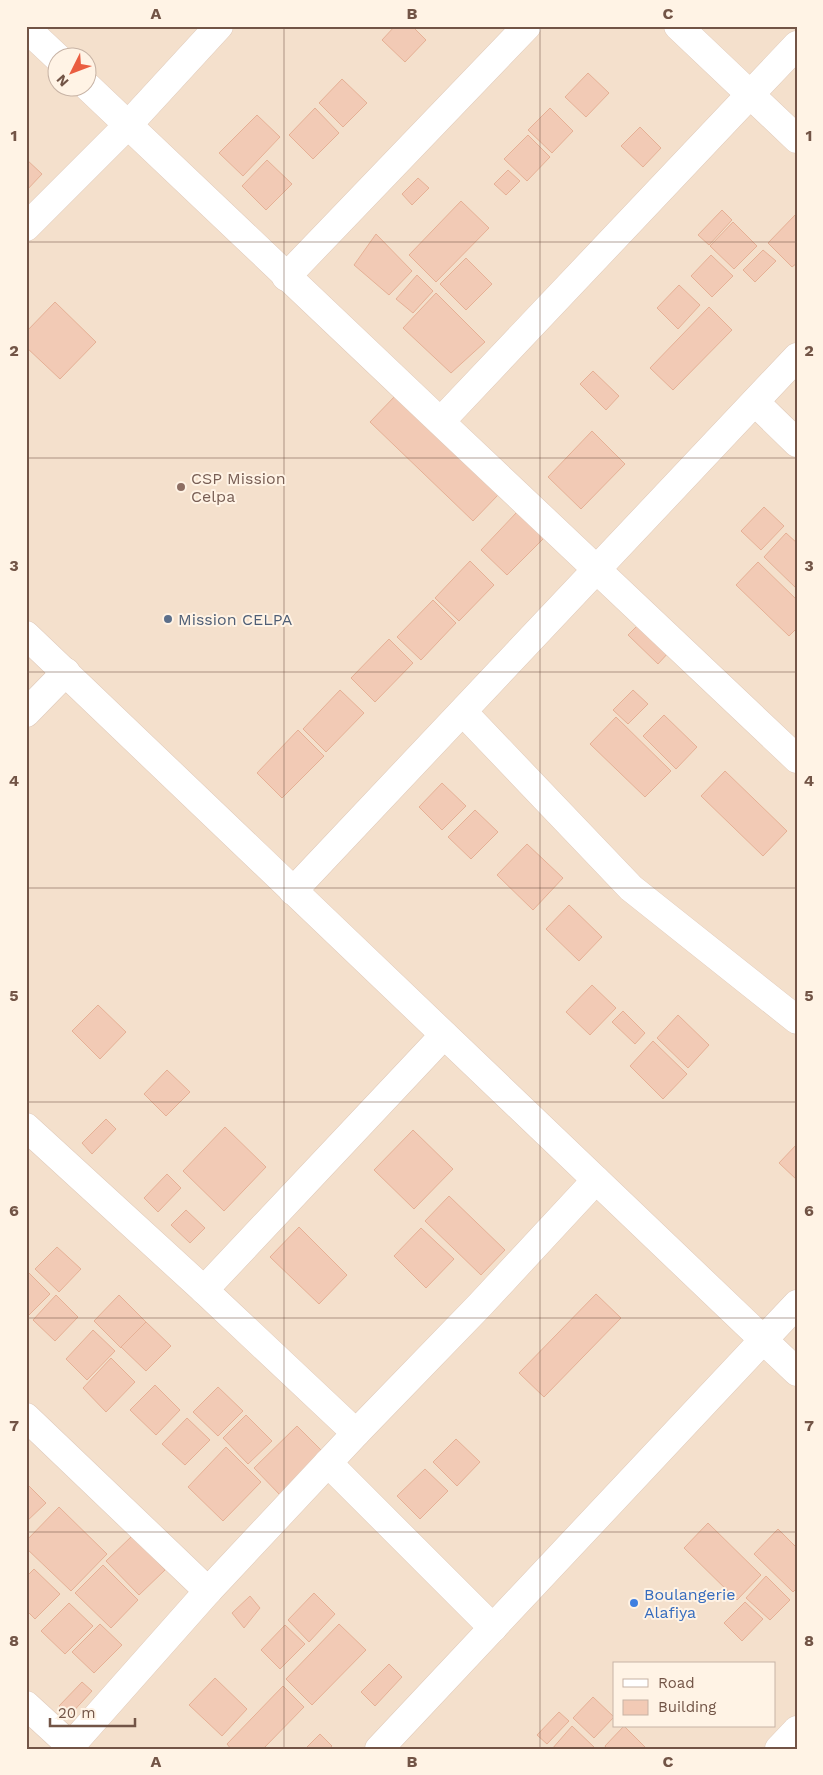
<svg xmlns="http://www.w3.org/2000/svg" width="823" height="1775" viewBox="0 0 823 1775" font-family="'Work Sans',sans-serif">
<rect width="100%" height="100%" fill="#fcefde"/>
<path fill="#f4e0cc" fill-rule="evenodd" d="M26 26H797V1749H26ZM58 58H88V88H58ZM614 1664H774V1726H614Z"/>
<g fill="#f2cab5" stroke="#e5b095">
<path d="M395 26H412L426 40 405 62 382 40Z"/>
<path d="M588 73 609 93 586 117 565 97Z"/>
<path d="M342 79 367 103 343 127 319 103Z"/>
<path d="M315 108 339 133 313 159 289 135Z"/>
<path d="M550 108 573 131 552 153 528 130Z"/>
<path d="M257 115 280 137 243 176 219 153Z"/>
<path d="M640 127 661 148 643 167 621 146Z"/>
<path d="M528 135 550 157 527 181 504 159Z"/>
<path d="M26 159 42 174 26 191Z"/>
<path d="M267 160 292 184 266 210 242 186Z"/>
<path d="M508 170 520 181 506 195 494 184Z"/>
<path d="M418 178 429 188 412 205 402 194Z"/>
<path d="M461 201 489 228 436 282 409 255Z"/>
<path d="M722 210 732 220 709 245 698 235Z"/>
<path d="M797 213V263L792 267 768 243Z"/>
<path d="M733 222 757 246 734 269 710 246Z"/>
<path d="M376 234 412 271 389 295 354 265Z"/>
<path d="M763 250 776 261 755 282 743 270Z"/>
<path d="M711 255 733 276 712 297 691 276Z"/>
<path d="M466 258 492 284 466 310 440 284Z"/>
<path d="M417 275 433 291 413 313 396 299Z"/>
<path d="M679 285 700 305 678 329 657 308Z"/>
<path d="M436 293 485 342 451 373 403 328Z"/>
<path d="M55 302 96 342 60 379 26 347V332Z"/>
<path d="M709 307 732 330 673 390 650 368Z"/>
<path d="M593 371 619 396 606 410 580 384Z"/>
<path d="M396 395 498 495 473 521 370 422Z"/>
<path d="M592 431 625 464 581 509 548 477Z"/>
<path d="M764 507 784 526 761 550 741 531Z"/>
<path d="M517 512 544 538 507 575 481 550Z"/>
<path d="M786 533 797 543V589L764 557Z"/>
<path d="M470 561 494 585 459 621 435 598Z"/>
<path d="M758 562 797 600V628L789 636 736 585Z"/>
<path d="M433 600 456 623 421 660 397 637Z"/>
<path d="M639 624 669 652 658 664 628 635Z"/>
<path d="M389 639 413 663 375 702 351 678Z"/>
<path d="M340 690 364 713 326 752 303 729Z"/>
<path d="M633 690 648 704 628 724 613 710Z"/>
<path d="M664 715 697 747 676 769 643 736Z"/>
<path d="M616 717 671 771 645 797 590 744Z"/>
<path d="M298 730 324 756 282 798 257 773Z"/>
<path d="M725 771 787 831 763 856 701 796Z"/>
<path d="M442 783 466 806 442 830 419 807Z"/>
<path d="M475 810 498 832 471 859 448 837Z"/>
<path d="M527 844 563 878 533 910 497 875Z"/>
<path d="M569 905 602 937 579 961 546 929Z"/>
<path d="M592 985 616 1008 590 1035 566 1012Z"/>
<path d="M98 1005 126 1032 100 1059 72 1031Z"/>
<path d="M623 1011 645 1033 635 1044 612 1022Z"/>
<path d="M678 1015 709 1045 688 1068 657 1038Z"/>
<path d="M653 1041 687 1074 663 1099 630 1066Z"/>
<path d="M167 1070 190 1092 166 1116 144 1094Z"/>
<path d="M106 1119 116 1129 92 1154 82 1143Z"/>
<path d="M225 1127 266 1167 224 1211 183 1171Z"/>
<path d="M413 1130 453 1169 414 1209 374 1170Z"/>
<path d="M797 1144V1180L779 1163Z"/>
<path d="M167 1174 181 1188 158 1212 144 1198Z"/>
<path d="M449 1196 505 1250 481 1275 425 1221Z"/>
<path d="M186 1210 205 1228 190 1243 171 1225Z"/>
<path d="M299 1227 347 1275 319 1304 270 1257Z"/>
<path d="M421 1228 454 1259 426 1288 394 1256Z"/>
<path d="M57 1247 81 1269 59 1292 35 1269Z"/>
<path d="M26 1270 50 1294 27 1317H26Z"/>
<path d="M596 1294 621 1318 544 1397 519 1373Z"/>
<path d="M56 1295 78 1317 55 1341 33 1320Z"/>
<path d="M119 1295 146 1322 121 1348 94 1321Z"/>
<path d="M146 1322 171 1346 146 1371 121 1347Z"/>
<path d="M93 1330 115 1351 87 1380 66 1359Z"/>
<path d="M111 1358 135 1382 106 1412 83 1388Z"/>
<path d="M155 1385 180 1410 156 1435 130 1410Z"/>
<path d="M218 1387 243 1411 218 1436 193 1412Z"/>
<path d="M246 1415 272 1441 248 1464 223 1438Z"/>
<path d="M187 1418 210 1440 185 1465 162 1444Z"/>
<path d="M297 1426 323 1452 280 1495 254 1468Z"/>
<path d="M456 1439 480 1462 457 1486 433 1462Z"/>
<path d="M226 1447 261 1482 223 1521 188 1487Z"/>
<path d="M425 1469 448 1491 420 1519 397 1496Z"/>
<path d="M26 1483 46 1503 26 1522Z"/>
<path d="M59 1507 107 1554 71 1591 26 1548V1541Z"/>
<path d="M708 1523 761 1575 737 1600 684 1548Z"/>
<path d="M778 1529 797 1548V1588L793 1592 754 1554Z"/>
<path d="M132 1536 165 1570 139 1595 106 1561Z"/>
<path d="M103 1565 138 1600 111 1628 75 1593Z"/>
<path d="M34 1569 60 1594 35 1619 26 1610V1577Z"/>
<path d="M766 1576 790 1600 770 1620 746 1598Z"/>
<path d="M314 1593 335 1614 309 1642 288 1620Z"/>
<path d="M250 1596 260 1608 244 1628 232 1613Z"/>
<path d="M745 1602 763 1619 742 1641 724 1623Z"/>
<path d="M69 1603 93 1626 65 1654 41 1631Z"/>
<path d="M100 1624 122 1645 94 1673 72 1652Z"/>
<path d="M339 1624 366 1650 312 1705 286 1679Z"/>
<path d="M285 1625 305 1644 280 1669 261 1650Z"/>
<path d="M389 1664 402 1677 375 1706 361 1692Z"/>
<path d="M215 1678 247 1709 222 1736 189 1705Z"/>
<path d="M82 1682 92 1691 69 1716 59 1706Z"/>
<path d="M283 1686 304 1707 263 1749H231L227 1744Z"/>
<path d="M593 1697 614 1717 594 1738 573 1718Z"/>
<path d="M559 1712 569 1721 547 1744 537 1735Z"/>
<path d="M572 1726 594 1747 593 1749H552Z"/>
<path d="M624 1726 645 1747 644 1749H607L605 1746Z"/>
<path d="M320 1734 332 1746 329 1749H305Z"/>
</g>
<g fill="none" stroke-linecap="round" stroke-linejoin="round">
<g stroke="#e0caba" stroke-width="29">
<g id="street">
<path d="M678 26 797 139"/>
<path d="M26 28 58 58"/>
<path d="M88 87C323 312 561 535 797 759"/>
<path d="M26 227 128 125 219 26"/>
<path d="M286 277 527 26"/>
<path d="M755 402 797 443"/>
<path d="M441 421 797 45"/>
<path d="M26 635 797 1372"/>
<path d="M463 712 631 888 797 1020"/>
<path d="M26 713 66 672"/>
<path d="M293 891 797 357"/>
<path d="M26 1127 204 1290 356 1433"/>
<path d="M204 1290 444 1035"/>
<path d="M26 1417 208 1591"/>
<path d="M328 1463 493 1628"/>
<path d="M26 1705 74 1749"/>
<path d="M68 1749 208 1591 356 1433 480 1305 596 1180"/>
<path d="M379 1749 797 1304"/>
<path d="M779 1749 797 1730"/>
</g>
</g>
<use href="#street" stroke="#fff" stroke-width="28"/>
</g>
<path fill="none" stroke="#725446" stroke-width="1" stroke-opacity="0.55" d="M284 26V1749M540 26V1749M26 242H797M26 458H797M26 672H797M26 888H797M26 1102H797M26 1318H797M26 1532H797"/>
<circle fill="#8d6e63" stroke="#fff3e5" stroke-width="2" cx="181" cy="487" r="5"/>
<circle fill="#5c6f8a" stroke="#fff3e5" stroke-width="2" cx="168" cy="619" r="5"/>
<circle fill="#3f7fe0" stroke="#fff3e5" stroke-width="2" cx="634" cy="1603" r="5"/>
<g text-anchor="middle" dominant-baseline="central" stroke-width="4" stroke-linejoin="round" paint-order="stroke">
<g font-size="16" fill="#785e54" stroke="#fff3e5" text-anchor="start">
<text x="191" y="478">CSP Mission<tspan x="191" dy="18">Celpa</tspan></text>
</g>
<g font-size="16" fill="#4e5e75" stroke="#fff3e5" text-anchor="start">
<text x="178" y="619">Mission CELPA</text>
</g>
<g font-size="16" fill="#366cbe" stroke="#fff3e5" text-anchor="start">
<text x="644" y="1594">Boulangerie<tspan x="644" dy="18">Alafiya</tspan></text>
</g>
</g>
<rect width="823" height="1775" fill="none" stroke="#fff3e5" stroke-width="55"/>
<rect x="613" y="1662" width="162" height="65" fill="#fff3e5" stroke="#c7b3a5"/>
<rect x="623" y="1679" width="25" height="8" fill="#ffffff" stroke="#c7b3a5"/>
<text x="658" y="1688" font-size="15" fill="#725446">Road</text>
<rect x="623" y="1700" width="25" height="15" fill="#f2cab5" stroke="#c7b3a5"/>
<text x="658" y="1712" font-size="15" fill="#725446">Building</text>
<g transform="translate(72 72) rotate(228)"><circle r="24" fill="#fff3e5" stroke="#c7b3a5"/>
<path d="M0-4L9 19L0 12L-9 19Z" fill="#ea5d40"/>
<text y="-8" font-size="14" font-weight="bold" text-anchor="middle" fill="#725446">N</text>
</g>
<path d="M50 1718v8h85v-8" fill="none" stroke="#725446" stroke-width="2.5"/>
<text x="58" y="1718" font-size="15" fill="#725446" stroke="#fff3e5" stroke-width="4" paint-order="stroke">20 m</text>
<rect x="28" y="28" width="768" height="1720" fill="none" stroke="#725446" stroke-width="2"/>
<g font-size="16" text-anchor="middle" font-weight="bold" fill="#725446">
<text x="156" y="19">A</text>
<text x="412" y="19">B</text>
<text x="668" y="19">C</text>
<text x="14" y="141">1</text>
<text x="809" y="141">1</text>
<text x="14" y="356">2</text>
<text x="809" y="356">2</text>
<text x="14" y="571">3</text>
<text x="809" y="571">3</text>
<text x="14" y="786">4</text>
<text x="809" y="786">4</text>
<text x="14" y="1001">5</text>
<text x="809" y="1001">5</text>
<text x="14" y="1216">6</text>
<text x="809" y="1216">6</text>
<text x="14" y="1431">7</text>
<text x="809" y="1431">7</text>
<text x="14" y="1646">8</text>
<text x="809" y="1646">8</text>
<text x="156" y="1767">A</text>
<text x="412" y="1767">B</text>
<text x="668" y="1767">C</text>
</g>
</svg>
